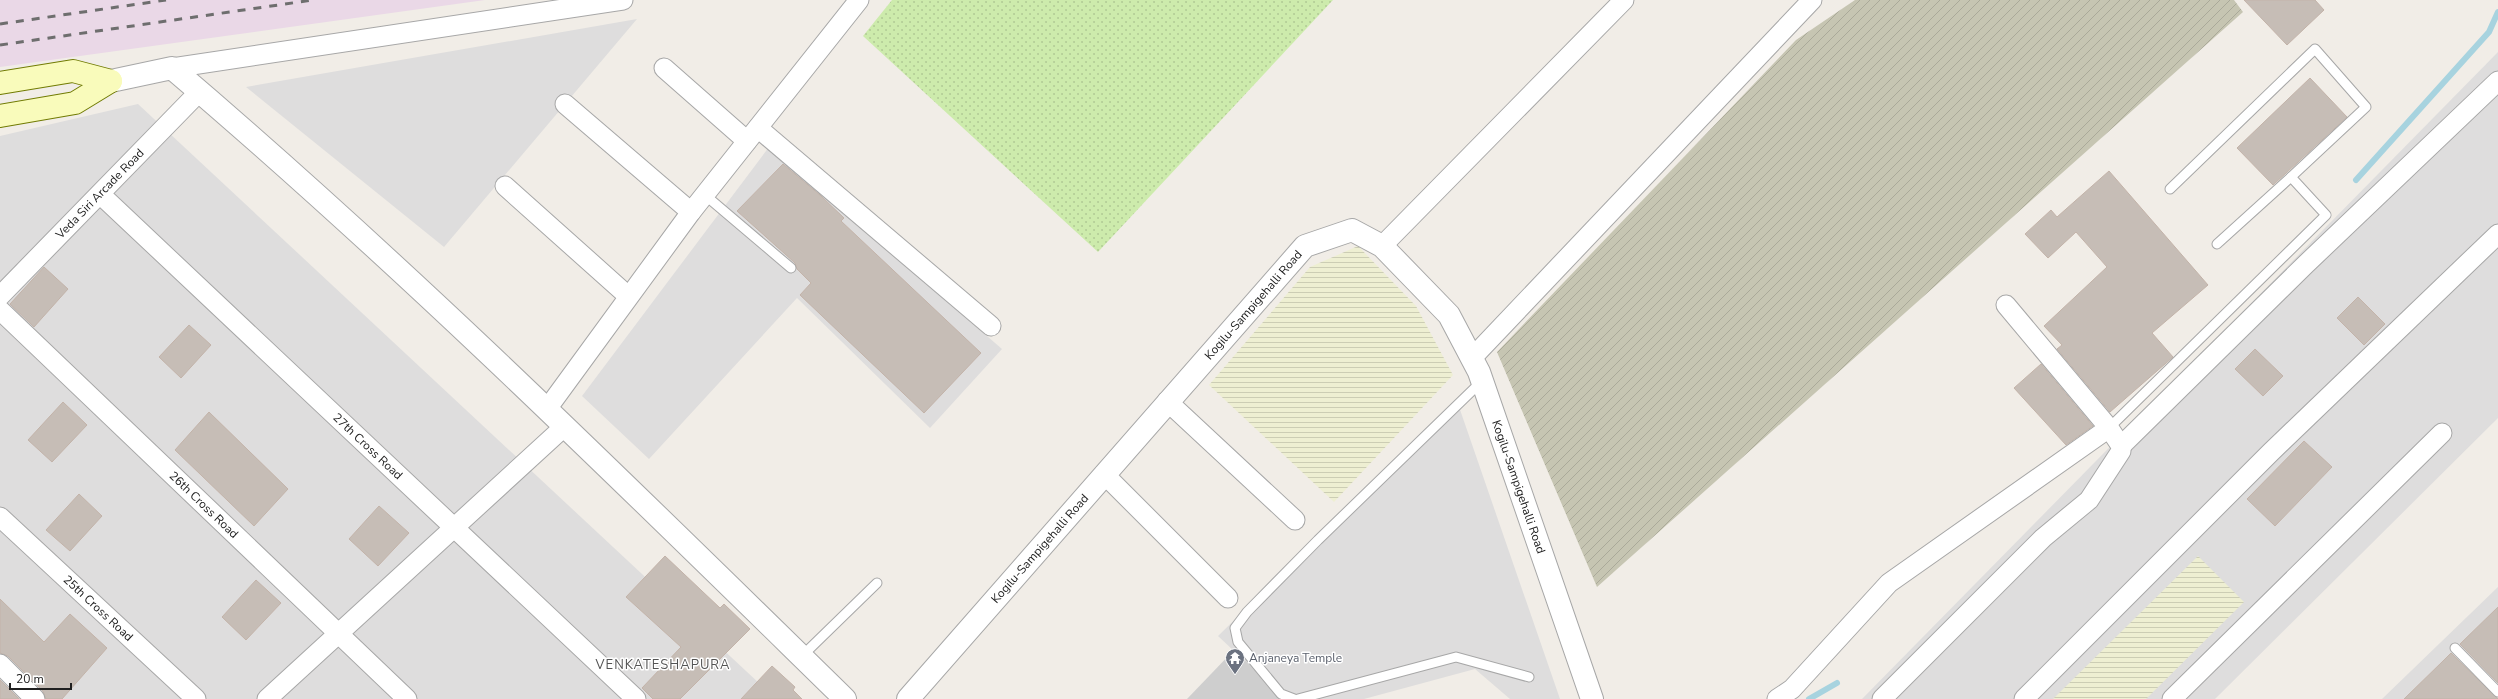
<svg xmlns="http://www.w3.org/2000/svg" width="2498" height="699" viewBox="0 0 2498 699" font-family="'Nunito Sans',sans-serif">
<defs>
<pattern id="construction-furrows" width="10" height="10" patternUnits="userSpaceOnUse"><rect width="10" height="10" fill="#c6c5b2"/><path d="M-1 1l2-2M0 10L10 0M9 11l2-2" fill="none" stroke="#aaa999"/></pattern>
<pattern id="farmland-rules" width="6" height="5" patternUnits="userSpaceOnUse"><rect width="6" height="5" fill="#eeefd2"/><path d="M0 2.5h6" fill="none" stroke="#cccdb4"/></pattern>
<pattern id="grass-dots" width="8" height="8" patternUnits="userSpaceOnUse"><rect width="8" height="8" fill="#cdebac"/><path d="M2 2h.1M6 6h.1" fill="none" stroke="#b0c994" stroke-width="1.8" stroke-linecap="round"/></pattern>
</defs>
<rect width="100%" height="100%" fill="#f1ede7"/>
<g fill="#dedddd">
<path d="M637 19 444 247 246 87Z"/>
<path d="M2498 52V418L2215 699H1862Z"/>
<path d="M138 104 776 699H0V136Z"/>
<path d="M769 147 1002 349 930 428 797 298 649 459 582 396Z"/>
<path d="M1457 401 1560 699H1510L1475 669 1364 699H1285L1218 636Z"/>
<path d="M2498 587V699H2382Z"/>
</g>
<path fill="#ead8e7" d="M0 0H485L0 67Z"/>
<path fill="#cecece" d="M1234 650 1285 699H1187Z"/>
<path fill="url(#construction-furrows)" d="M1855 0H2234L2243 12 1597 587 1497 352 1796 40Z"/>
<g fill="url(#farmland-rules)">
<path d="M1358 246 1416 306 1453 375 1334 502 1209 385 1310 267Z"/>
<path d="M2198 556 2244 602 2146 699H2053Z"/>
</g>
<path fill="url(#grass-dots)" d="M892 0H1333L1098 252 863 36Z"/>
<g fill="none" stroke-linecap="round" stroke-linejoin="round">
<g stroke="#a7d3df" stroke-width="6">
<path d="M2356 180 2489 32 2498 12"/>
<path d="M1809 699 1837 683"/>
</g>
</g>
<g fill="#c6bdb6" stroke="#c3b3a9">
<path d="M2244 0H2315L2324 10 2287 45Z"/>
<path d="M2310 78 2347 117 2273 185 2237 148Z"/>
<path d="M783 164 820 195 844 218 841 221 981 353 924 413 800 295 811 283 797 269 795 263 737 211Z"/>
<path d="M2109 171 2208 285 2152 333 2173 357 2110 412 2057 349 2062 345 2044 326 2107 267 2076 232 2048 258 2025 234 2051 210 2057 217Z"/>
<path d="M44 267 68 289 34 327 10 304Z"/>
<path d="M2358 297 2385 324 2364 345 2337 318Z"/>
<path d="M189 325 211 345 181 378 159 357Z"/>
<path d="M2255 349 2283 376 2263 396 2235 369Z"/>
<path d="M2041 364 2093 426 2066 445 2014 388Z"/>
<path d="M63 402 87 425 52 462 28 440Z"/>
<path d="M209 412 288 489 254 526 175 450Z"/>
<path d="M2304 441 2332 467 2275 526 2247 499Z"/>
<path d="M79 494 102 516 70 551 46 530Z"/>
<path d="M379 506 409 533 378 566 349 539Z"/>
<path d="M665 556 720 608 724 604 750 629 680 699H653L642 688 681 647 626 597Z"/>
<path d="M256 580 281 603 246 640 222 617Z"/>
<path d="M0 599 44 642 70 614 107 648 62 699H46L43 691 8 656 0 653Z"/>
<path d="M2498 607V683L2460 644Z"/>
<path d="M2451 653 2498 699H2404L2443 661Z"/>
<path d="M772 666 795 687 793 690 802 699H741Z"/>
<path d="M0 680 19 699H0Z"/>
</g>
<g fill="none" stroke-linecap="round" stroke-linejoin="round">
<g stroke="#a7a7a7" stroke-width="11">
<g id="service">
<path d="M705 195 791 268"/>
<path d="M2217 244 2291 177"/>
<path d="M2109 428 2326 215 2291 177 2366 107 2315 49 2170 189"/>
<path d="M2455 648 2498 692"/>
<path d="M801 657 877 583"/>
<path d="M1294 699 1281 694 1238 642 1235 628 1247 612 1318 540 1481 382"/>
<path d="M1298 699 1456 657 1529 677"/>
</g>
</g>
<g stroke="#a7a7a7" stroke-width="21">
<g id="minor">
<path d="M172 68 623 0"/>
<path d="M664 68 747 141"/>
<path d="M565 104 691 212"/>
<path d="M758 128 991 326"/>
<path d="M505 186 628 296"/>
<path id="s1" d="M100 194 636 699"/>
<path d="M1382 246 1624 0"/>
<path id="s2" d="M0 296 200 91"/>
<path d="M2006 305 2109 428"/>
<path id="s3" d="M0 310 407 699"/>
<path d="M1472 358 1812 0"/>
<path d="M1167 401 1295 520"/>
<path d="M547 409 691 212 859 0"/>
<path d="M2121 446 2305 265 2498 81"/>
<path d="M1104 474 1228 598"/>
<path id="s4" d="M0 517 196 699"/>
<path d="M0 664 35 699"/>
<path d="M267 699 565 426"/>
<path d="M1777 699 1792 689 1889 583 2109 428 2121 446V451L2089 500 2043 538 1882 699"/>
<path d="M2024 699 2271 452 2498 234"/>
<path d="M2172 699 2442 433"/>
</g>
</g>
<g stroke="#a7a7a7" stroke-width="24">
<g id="tertiary">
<path d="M111 81 172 68C406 267 625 484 845 699"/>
<path id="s5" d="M908 699 1305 246 1352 230 1382 246 1449 315 1479 372 1592 699"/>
</g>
</g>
<g stroke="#717b03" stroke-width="24">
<g id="secondary">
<path d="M0 83 73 71 111 81"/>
<path d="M0 116 75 103 111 81"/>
</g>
</g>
<use href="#service" stroke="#fff" stroke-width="9"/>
<use href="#minor" stroke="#fff" stroke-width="19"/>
<use href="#tertiary" stroke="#fff" stroke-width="22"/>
<use href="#secondary" stroke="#f9fbbb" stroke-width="22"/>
<g stroke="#6e6e6e" stroke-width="3" stroke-dasharray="8 8" stroke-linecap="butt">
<path d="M0 24 166 0"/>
<path d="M0 45 313 0"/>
</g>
</g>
<defs>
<g id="temple-pin" transform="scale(1)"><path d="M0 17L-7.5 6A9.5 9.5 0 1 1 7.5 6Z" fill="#6b7280" stroke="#fff"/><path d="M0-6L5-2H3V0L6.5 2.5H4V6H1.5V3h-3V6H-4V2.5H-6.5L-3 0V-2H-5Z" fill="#fff"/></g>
</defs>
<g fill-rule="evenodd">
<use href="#temple-pin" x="1235" y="658"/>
</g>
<g text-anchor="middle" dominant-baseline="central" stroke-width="3" stroke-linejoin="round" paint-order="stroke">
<g font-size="12" fill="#202020" stroke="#fff">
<text stroke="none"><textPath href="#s2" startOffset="143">Veda Siri Arcade Road</textPath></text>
<text stroke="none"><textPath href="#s5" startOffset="524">Kogilu-Sampigehalli Road</textPath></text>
<text stroke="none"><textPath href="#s1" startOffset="368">27th Cross Road</textPath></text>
<text stroke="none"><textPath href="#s5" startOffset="968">Kogilu-Sampigehalli Road</textPath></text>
<text stroke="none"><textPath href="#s3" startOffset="282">26th Cross Road</textPath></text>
<text stroke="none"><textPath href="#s5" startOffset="200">Kogilu-Sampigehalli Road</textPath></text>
<text stroke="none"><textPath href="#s4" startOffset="134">25th Cross Road</textPath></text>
</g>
<g font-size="12" fill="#5b616d" stroke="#fff" text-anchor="start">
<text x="1249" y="658">Anjaneya Temple</text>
</g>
<g font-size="13" letter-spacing="1" fill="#535353" stroke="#fff">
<text x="663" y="665">VENKATESHAPURA</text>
</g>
</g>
<path d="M10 683v6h61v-6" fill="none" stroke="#202020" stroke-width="2"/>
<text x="16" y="683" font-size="12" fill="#202020" stroke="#ffffff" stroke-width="3" paint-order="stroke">20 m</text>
</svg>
